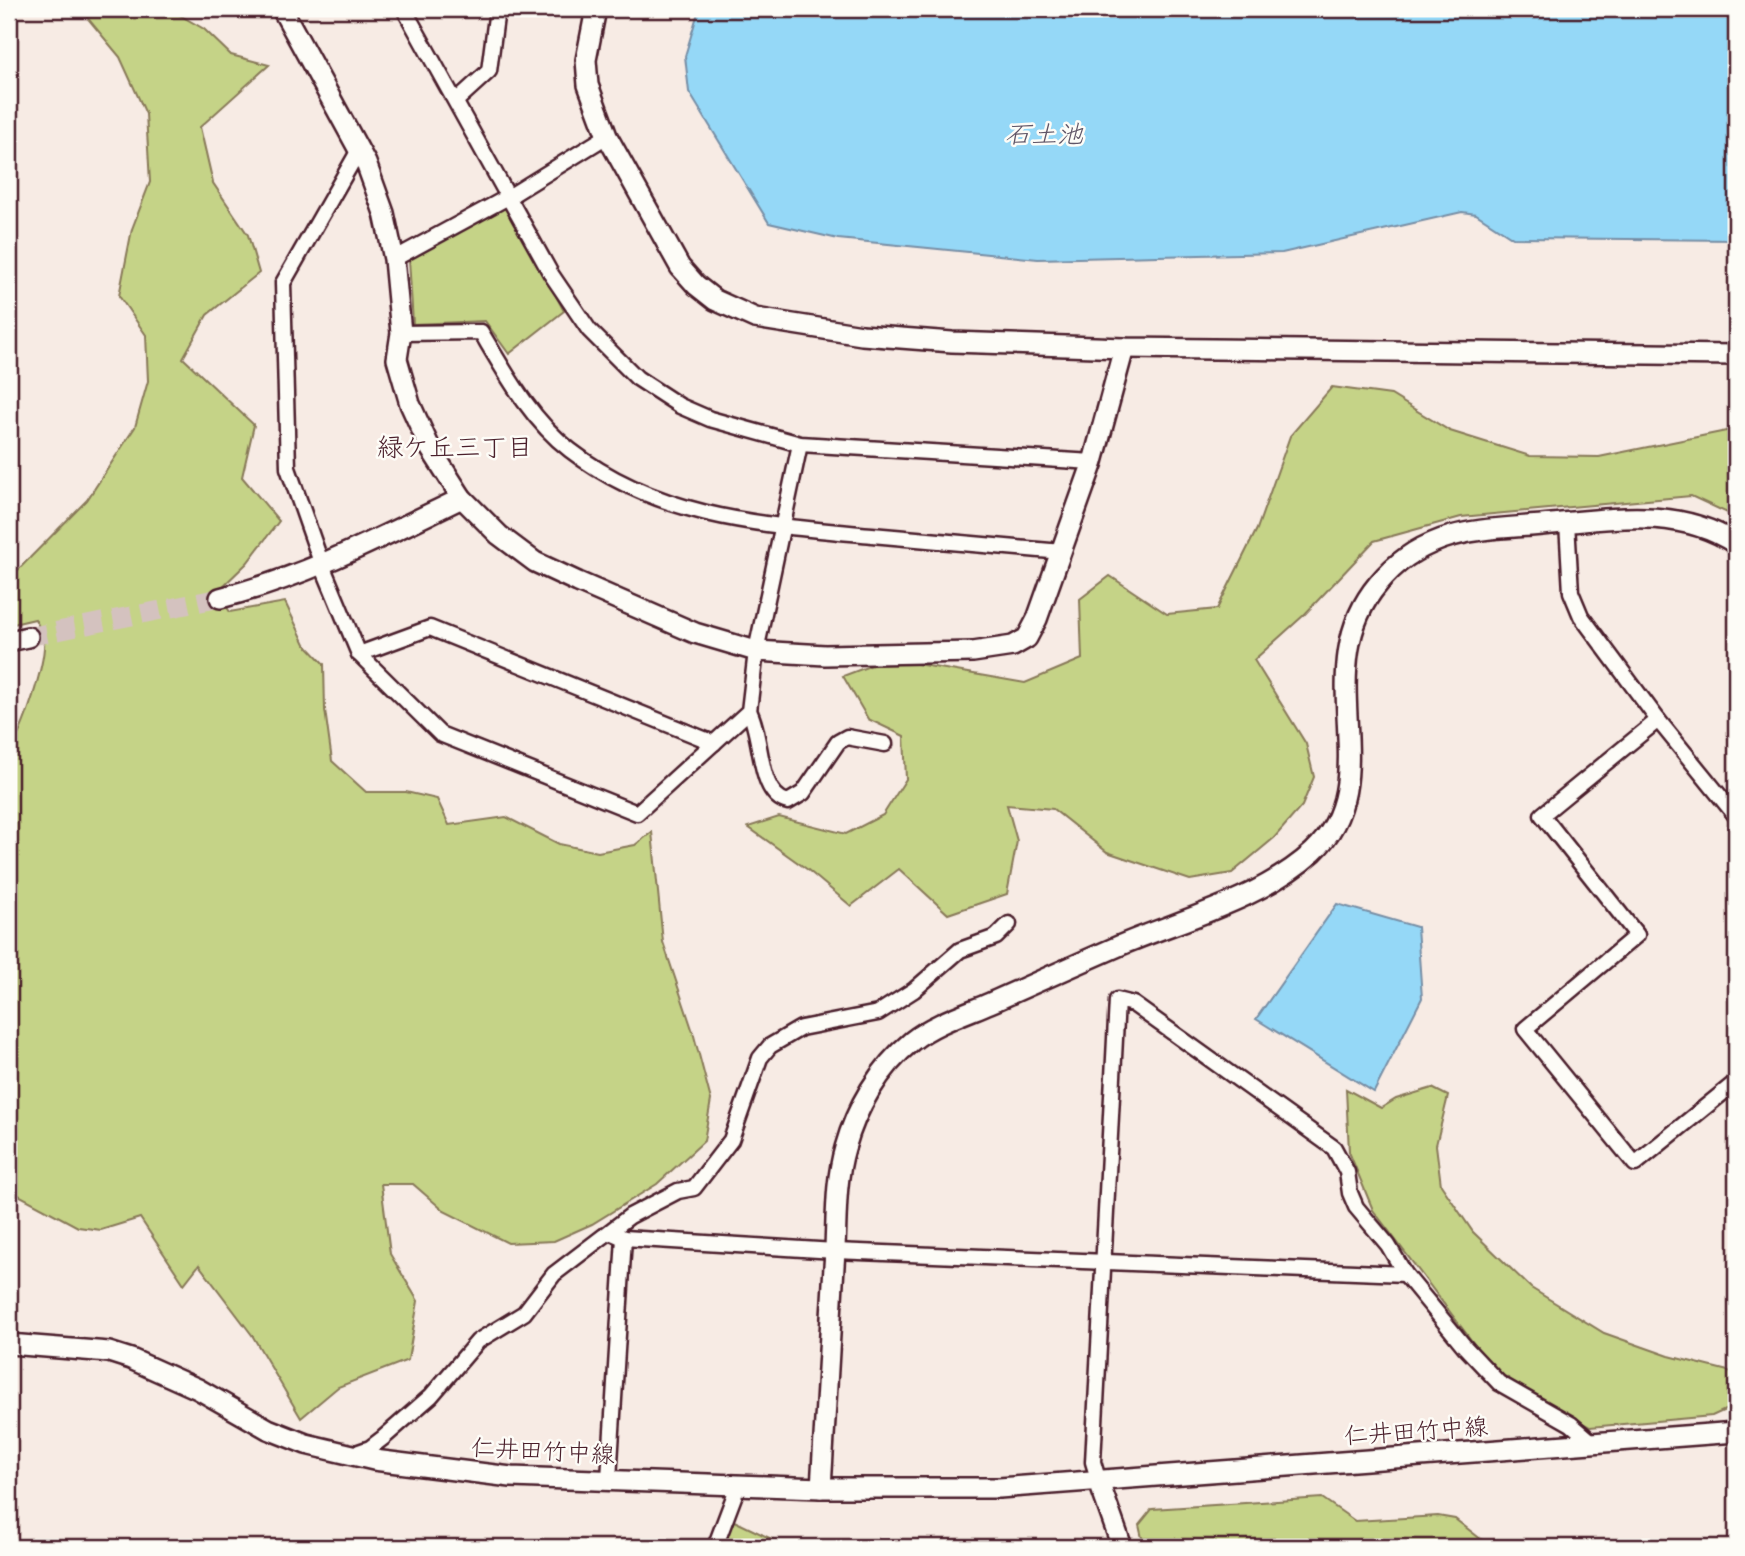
<svg xmlns="http://www.w3.org/2000/svg" width="1745" height="1556" viewBox="0 0 1745 1556" font-family="'Shantell Sans','Klee One',sans-serif">
<rect width="100%" height="100%" fill="#f7ebe4"/>
<filter id="ink" filterUnits="userSpaceOnUse"><feTurbulence type="fractalNoise" baseFrequency=".0143" numOctaves="2"/><feDisplacementMap in="SourceGraphic" scale="14" xChannelSelector="R" yChannelSelector="G"/><feConvolveMatrix kernelMatrix="1 2 1 2 8 2 1 2 1" color-interpolation-filters="sRGB"/></filter>
<g filter="url(#ink)">
<g fill="#c5d387" stroke="#887959" stroke-width="2">
<path d="M80 9H169L204 29 231 55 269 65 200 127 213 183 248 235 259 273 207 315 183 358 254 425 242 477 279 521 247 563 217 592 230 612 285 602 305 644 324 664 325 710 332 761 366 792H406L437 799 449 825 506 817 559 844 598 852 635 845 652 832 663 942 693 1032 711 1100 704 1141 657 1184 592 1224 554 1241 508 1243 444 1211 413 1184H381L390 1254 418 1301 408 1360 338 1387 301 1418 252 1335 199 1265 184 1284 140 1218 101 1230 78 1227 9 1190V750C23 734 46 662 44 640 43 633 38 625 35 619L9 625V579L87 500 135 427 148 381 146 335 119 296 132 229 150 182 146 114 120 57Z"/>
<path d="M507 205 564 311 509 354 485 321 413 324 409 259Z"/>
<path d="M1332 387 1391 395 1450 431 1530 456 1599 457 1736 429V517L1691 496 1461 517 1374 541 1304 615 1254 660 1306 744 1314 777 1302 806 1274 838 1232 873 1190 880 1107 852 1053 809 1007 805 1017 841 1007 894 948 914 899 869 851 906 808 870 748 827 779 817 846 834 883 815 906 779 904 736 868 719 843 676 888 659 1025 683 1082 659 1080 599 1110 576 1167 614 1217 609 1257 529 1290 436Z"/>
<path d="M1432 1088 1448 1096 1436 1145 1441 1185 1473 1232 1531 1288 1604 1333 1669 1356 1736 1373V1405L1712 1416 1590 1427 1516 1385 1490 1365 1373 1210 1349 1152 1346 1089 1381 1108 1396 1099Z"/>
<path d="M1322 1498 1355 1521 1438 1516 1455 1519 1491 1547H1144L1139 1525 1152 1509Z"/>
<path d="M726 1517 782 1544V1547H705Z"/>
</g>
<g fill="#95d8f7" stroke="#778ea5" stroke-width="2">
<path d="M699 9H1736V240L1513 238 1476 214 1462 212 1282 253 1038 259 838 239 769 223 689 92 685 56Z"/>
<path d="M1337 904 1417 927 1422 998 1374 1092 1256 1019Z"/>
</g>
<g fill="none" stroke-linecap="round" stroke-linejoin="round">
<path stroke="#d4c2bf" stroke-width="19" stroke-dasharray="19 10" stroke-linecap="butt" d="M28 637 220 598"/>
<g stroke="#4a1f2b" stroke-width="19">
<g id="street">
<path d="M404 9 551 274 589 330 637 378 680 406 710 419 800 444 1093 462"/>
<path d="M456 101 489 71 497 9"/>
<path d="M359 150 283 283 288 468 322 565 359 654 440 734 637 813 749 711 756 651 800 444"/>
<path d="M394 259 510 196 607 136"/>
<path d="M401 333 481 332C506 374 531 420 570 450 659 519 764 525 872 535 935 541 999 546 1062 552"/>
<path d="M1567 523 1571 592 1581 616 1658 720"/>
<path d="M359 654 430 628 714 743"/>
<path d="M749 711C763 736 757 795 788 802L803 793 838 742 847 737 885 744"/>
<path d="M1736 816 1658 720 1542 815 1637 935 1525 1029 1635 1164 1736 1082"/>
<path d="M610 1232 624 1238 835 1251 1405 1274"/>
<path d="M350 1455 370 1448 383 1438 431 1396 478 1341 524 1313 554 1274 630 1216 678 1191 694 1188 731 1140 760 1058 770 1046 801 1028 878 1013 914 990 960 950 996 937 1009 924"/>
<path d="M609 1479 624 1238"/>
<path d="M1099 1482 1093 1462 1117 1000 1133 1004 1334 1148 1347 1172 1350 1193 1356 1207 1388 1245 1405 1274 1465 1347 1499 1383 1571 1424 1592 1442"/>
<path d="M715 1547 738 1486"/>
</g>
</g>
<g stroke="#4a1f2b" stroke-width="24">
<g id="secondary">
<path d="M282 9 366 163 384 213 394 259 401 333 397 359 410 404 430 448 462 498 499 535 535 562 578 582 695 633 756 651 825 655 973 652 1013 646 1027 638 1037 619 1093 462 1124 348"/>
<path d="M596 9 586 60 588 85 607 136 680 267 696 285 715 300 755 318 862 335 952 342 1124 348 1736 355"/>
<path d="M220 598C306 577 383 536 462 498"/>
<path d="M9 641 28 637"/>
<path d="M9 1344 109 1352 131 1359 198 1389 268 1429 306 1444 374 1460 511 1477 821 1488H999L1736 1432"/>
<path d="M1099 1482 1122 1547"/>
<path d="M821 1488C825 1414 830 1340 834 1266 837 1228 834 1185 845 1148 856 1108 879 1068 912 1041 933 1024 964 1014 990 1003 1033 984 1077 964 1121 945 1185 918 1260 900 1313 852 1390 780 1306 670 1378 584 1396 562 1415 549 1442 539 1476 527 1516 528 1552 524 1615 518 1680 507 1736 544"/>
</g>
</g>
<use href="#street" stroke="#fdfcf7" stroke-width="14"/>
<use href="#secondary" stroke="#fdfcf7" stroke-width="19"/>
</g>
</g>
<g text-anchor="middle" dominant-baseline="central" stroke-width="5" stroke-linejoin="round" paint-order="stroke">
<g font-size="24" fill="#4a1f2b" stroke="#fdfcf7">
<text transform="translate(1416 1431) rotate(-4)">仁井田竹中線</text>
<text transform="translate(543 1451) rotate(3)">仁井田竹中線</text>
</g>
<g font-size="26" font-style="italic" fill="#605668" stroke="#fdfcf7">
<text x="1044" y="133">石土池</text>
</g>
<g font-size="26" fill="#4a1f2b" stroke="#fdfcf7">
<text x="455" y="446">緑ケ丘三丁目</text>
</g>
</g>
<rect width="1745" height="1556" fill="none" stroke="#fdfcf7" stroke-width="35"/>
<rect x="18" y="18" width="1710" height="1521" fill="none" stroke="#4a1f2b" stroke-width="2.5" filter="url(#ink)"/>
</svg>
